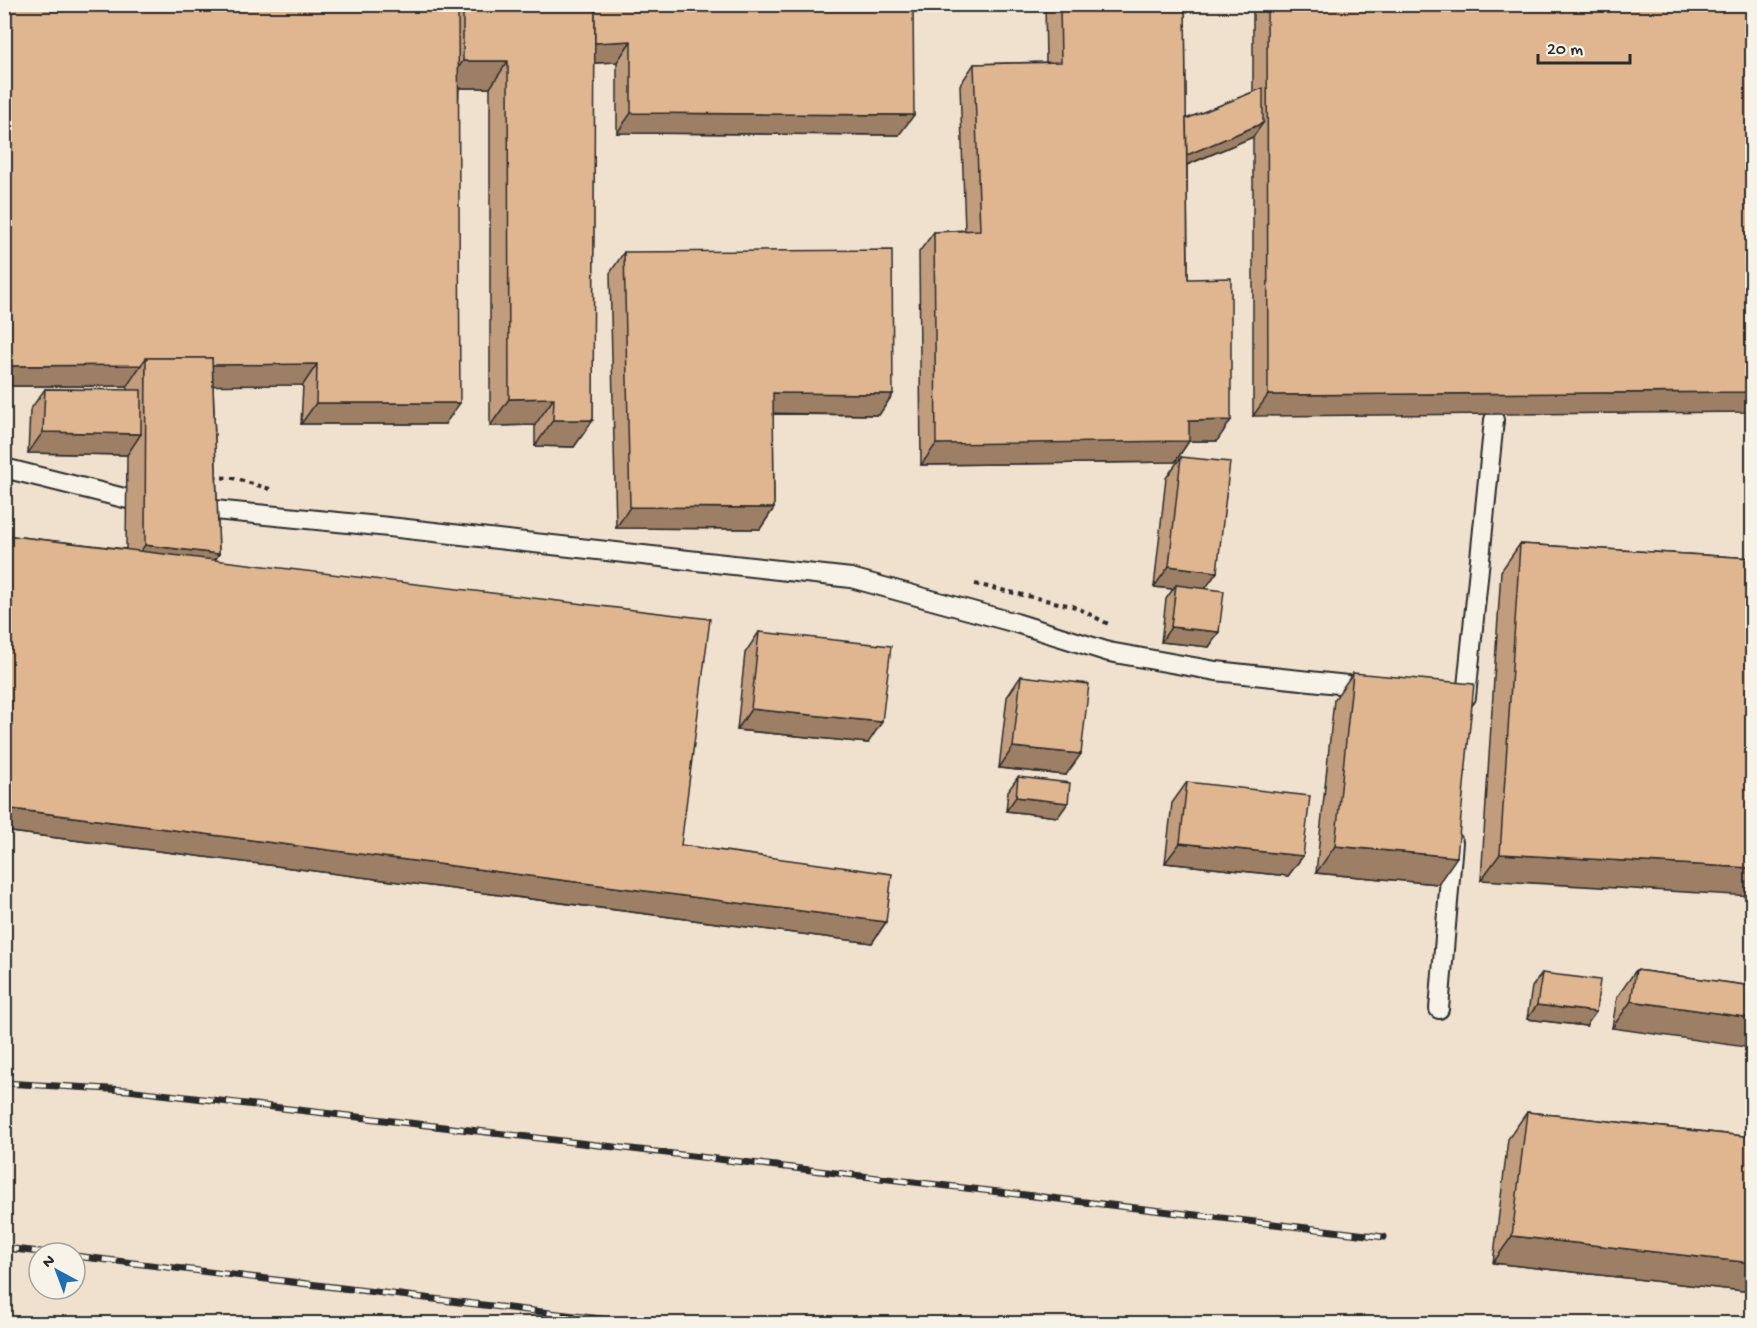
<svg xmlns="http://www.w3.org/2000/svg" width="1757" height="1328" viewBox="0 0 1757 1328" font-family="'Gochi Hand',sans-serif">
<rect width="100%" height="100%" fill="#f7f3e8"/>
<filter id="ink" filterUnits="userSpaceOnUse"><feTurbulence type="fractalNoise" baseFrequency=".0167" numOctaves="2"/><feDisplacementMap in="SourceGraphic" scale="12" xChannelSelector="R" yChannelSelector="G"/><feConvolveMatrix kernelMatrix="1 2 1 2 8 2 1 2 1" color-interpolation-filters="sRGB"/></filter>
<g filter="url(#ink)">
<path fill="#f0e1ce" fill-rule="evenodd" d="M5 5H1752V1323L5 1324ZM39 1253H75V1289H39Z"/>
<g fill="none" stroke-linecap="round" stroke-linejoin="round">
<g stroke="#2b2b2b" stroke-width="22">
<g id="lane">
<path d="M4 468 148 504"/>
<path d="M194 508 389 527 851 578 1016 623 1109 652 1216 671 1367 687"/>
<path d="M1455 696 1466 697 1494 420"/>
<path d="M1439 1009 1453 842"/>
</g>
</g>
<g stroke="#2b2b2b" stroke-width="4" stroke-dasharray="4.5 4.5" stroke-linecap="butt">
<path d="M213 477 233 478 270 489"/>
<path d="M975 584 1076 607 1108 624"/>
</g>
<use href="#lane" stroke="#f7f3e8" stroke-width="18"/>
<g stroke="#2b2b2b" stroke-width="7">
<g id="rail">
<path d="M4 1083 127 1090 1384 1237"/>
<path d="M4 1248 50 1253"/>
<path d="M75 1256 642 1324"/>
</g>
</g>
<use href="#rail" stroke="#f7f3e8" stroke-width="4.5" stroke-dasharray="14" stroke-linecap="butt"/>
</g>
<g fill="#c19d7d" stroke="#2b2b2b" stroke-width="1.5">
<path d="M4 4H913L899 135 617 133V62L594 63 593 420 574 447 535 446V425L490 426V88H459L445 424H301L303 385H213L219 554 215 560 681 845 886 922 872 943 4 831V535L126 549 127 455 28 453 30 410 45 389 127 390V386H4Z"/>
<path d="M1045 4H1185L1186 119 1253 92V4H1752L1253 416V137L1187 165 1188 279 1217 441H1189L1175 462 921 465 919 252 934 232 965 230 960 85 974 64 1046 62Z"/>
<path d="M624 252 893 394 879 415 773 414 774 508 760 529 616 528 610 273Z"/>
<path d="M1181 457 1217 572 1205 588 1219 632 1209 647 1161 642 1166 599 1173 589 1154 587 1166 478Z"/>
<path d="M1520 544 1752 558 1481 880 1501 571Z"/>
<path d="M759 632 868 743 737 730 745 653Z"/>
<path d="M1353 673 1438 884 1316 873 1334 700Z"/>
<path d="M1021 676 1066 775 999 768 1007 697Z"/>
<path d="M1018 777 1058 817 1006 811 1008 791Z"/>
<path d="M1187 782 1303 856 1288 876 1165 863 1172 803Z"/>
<path d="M1636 970 1752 986 1612 1028 1617 997Z"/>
<path d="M1542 973 1586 1026 1527 1019 1532 987Z"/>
<path d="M1527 1112 1752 1137V1292L1493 1263 1508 1139Z"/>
</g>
<g fill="#9d7f66" stroke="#2b2b2b" stroke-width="1.5">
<path d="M631 41 617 62 576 64 590 43Z"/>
<path d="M463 61H508L490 88H444Z"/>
<path d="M631 113 914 115 899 135 617 133Z"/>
<path d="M1263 123 1253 137 1172 171 1182 157Z"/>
<path d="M317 364 303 385 146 386V365Z"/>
<path d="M141 365 127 386H4V366Z"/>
<path d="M1752 392V412L1253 416 1268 395Z"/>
<path d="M773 393 893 394 879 415 759 413Z"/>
<path d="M554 398 535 425 490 426 509 399Z"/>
<path d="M316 403H460L445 424H301Z"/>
<path d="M553 420H593L574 447 535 446Z"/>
<path d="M1231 420 1217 441H1189L1175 462 921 465 936 444 1189 421Z"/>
<path d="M43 432 141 434 127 455 28 453Z"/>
<path d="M630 507 774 508 760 529 616 528Z"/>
<path d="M145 545 219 554 200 581 126 571Z"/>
<path d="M1169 566 1217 572 1203 592 1176 585 1173 589 1154 587Z"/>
<path d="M1171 627 1219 632 1209 647 1161 642Z"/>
<path d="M751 709 882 722 868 743 737 730Z"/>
<path d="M1013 747 1081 754 1066 775 999 768Z"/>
<path d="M1016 797 1068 803 1058 817 1006 811Z"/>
<path d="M4 808 886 922 872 943 4 831Z"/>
<path d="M1180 843 1303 856 1288 876 1165 863Z"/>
<path d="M1335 846 1457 857 1438 884 1316 873Z"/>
<path d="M1500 854 1752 868V896L1481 880Z"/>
<path d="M1631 1001 1752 1018V1048L1612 1028Z"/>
<path d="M1537 1005 1596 1012 1586 1026 1527 1019Z"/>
<path d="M1512 1236 1752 1263V1292L1493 1263Z"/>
</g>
<g fill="#e0b691" stroke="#2b2b2b" stroke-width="1.5">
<path d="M4 4H458L460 403H316L317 364 212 365V358H146L141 365 4 366Z"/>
<path d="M463 4H595L593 420H553L554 398 509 399 508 61H463Z"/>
<path d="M595 4H913L914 115 631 113V41L595 43Z"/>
<path d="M1060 4H1185L1188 279 1231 278V420L1189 421V441L936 444 934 232 980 230 974 64 1061 62Z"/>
<path d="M1267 4H1752V392L1268 395Z"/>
<path d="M1263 88V123L1187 155 1186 119Z"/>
<path d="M892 250 893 394 773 393 774 508 630 507 624 252Z"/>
<path d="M146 358H212L219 554 145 545Z"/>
<path d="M45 389 141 390V434L43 432Z"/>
<path d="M1181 457 1230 462 1217 572 1169 566Z"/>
<path d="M4 535 710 619 681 845 892 874 886 922 4 808Z"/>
<path d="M1520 544 1752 558V868L1500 854Z"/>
<path d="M1176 585 1224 591 1219 632 1171 627Z"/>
<path d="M759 632 891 646 882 722 751 709Z"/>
<path d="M1353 673 1474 684 1457 857 1335 846Z"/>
<path d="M1021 676 1089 684 1081 754 1013 747Z"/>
<path d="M1018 777 1070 783 1068 803 1016 797Z"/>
<path d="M1187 782 1310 796 1303 856 1180 843Z"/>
<path d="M1636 970 1752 986V1018L1631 1001Z"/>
<path d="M1542 973 1600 980 1596 1012 1537 1005Z"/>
<path d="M1527 1112 1752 1137V1263L1512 1236Z"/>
</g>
</g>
<rect width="1757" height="1328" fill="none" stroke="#f7f3e8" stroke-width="24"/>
<rect x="12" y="12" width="1733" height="1304" fill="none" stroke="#2b2b2b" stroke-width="2" filter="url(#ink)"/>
<g transform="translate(57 1271) rotate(319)"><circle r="28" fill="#f7f3e8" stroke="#a5a39c" stroke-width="1.5"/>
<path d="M0-4.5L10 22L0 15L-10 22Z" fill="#1f6fb2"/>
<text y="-9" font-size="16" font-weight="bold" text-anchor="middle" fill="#2b2b2b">N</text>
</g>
<path d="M1538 54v9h92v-9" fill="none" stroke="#2b2b2b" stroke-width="3"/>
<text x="1547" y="54" font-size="18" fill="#2b2b2b" stroke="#f7f3e8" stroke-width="4.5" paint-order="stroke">20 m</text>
</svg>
